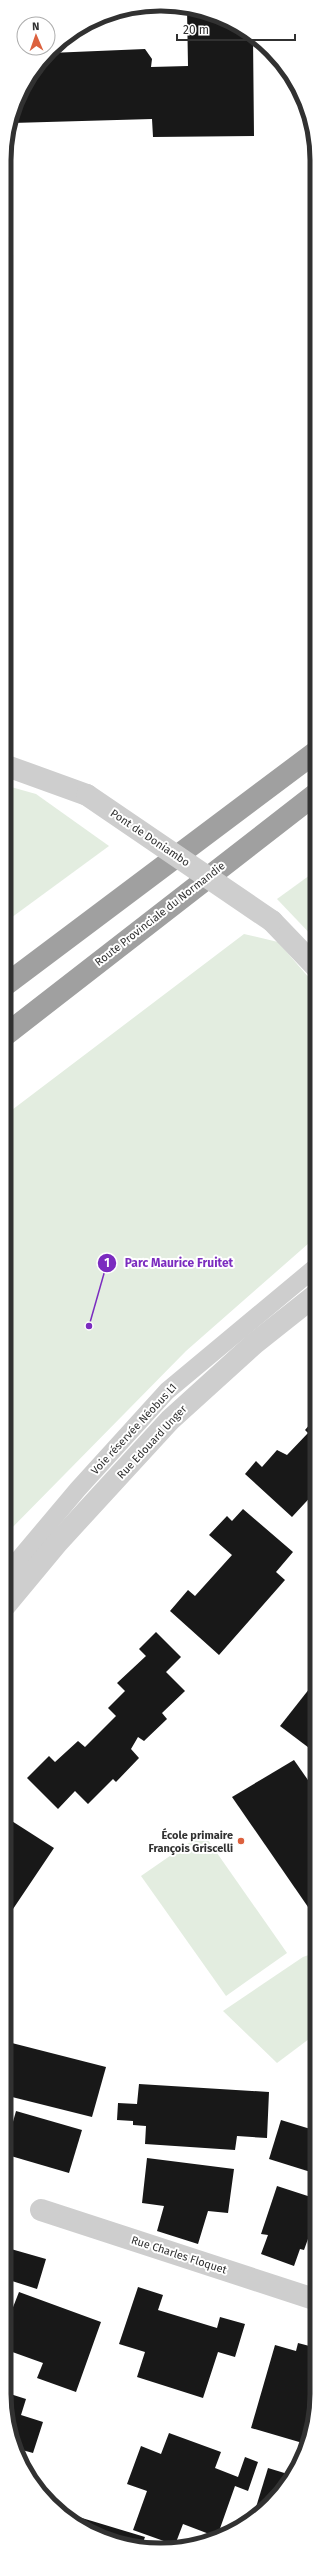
<svg xmlns="http://www.w3.org/2000/svg" width="321" height="2554" viewBox="0 0 321 2554" font-family="'Fira Sans',sans-serif">
<rect width="100%" height="100%" fill="#fff"/>
<g fill="#e3ede0">
<path d="M4 785 36 794 109 846 4 923Z"/>
<path d="M317 870V941L277 899Z"/>
<path d="M244 934 278 942 317 987V1236L186 1351 4 1536V1116Z"/>
<path d="M203 1833 287 1953 226 1996 141 1876Z"/>
<path d="M317 1952V2033L277 2063 223 2011 303 1957Z"/>
</g>
<g fill="#181818">
<path d="M187 9 230 20 253 37 254 136 153 137 152 119 12 123 20 91 50 53 145 49 152 59 151 67 188 66Z"/>
<path d="M317 1416V1490L292 1517 245 1474 256 1461 262 1467 277 1450 287 1455 308 1433 305 1430Z"/>
<path d="M243 1509 293 1552 276 1572 285 1580 219 1655 170 1611 188 1590 195 1596 232 1555 209 1535 227 1516 232 1521Z"/>
<path d="M156 1632 181 1657 166 1672 185 1691 162 1713 167 1719 144 1741 138 1737 131 1749 139 1758 116 1782 113 1779 88 1804 75 1791 58 1809 27 1778 49 1756 55 1762 78 1741 85 1747 116 1716 108 1708 125 1691 117 1683 146 1656 139 1649Z"/>
<path d="M317 1679V1754L280 1726Z"/>
<path d="M294 1760 317 1793V1920L232 1797Z"/>
<path d="M4 1816 54 1848 11 1912 5 1937Z"/>
<path d="M4 2041 106 2067 92 2117 4 2095Z"/>
<path d="M139 2084 269 2092 267 2138 237 2136 235 2150 145 2144 146 2126 133 2125V2121L117 2120 118 2103 137 2104Z"/>
<path d="M16 2111 82 2130 69 2173 4 2154Z"/>
<path d="M281 2120 317 2131V2174L269 2159Z"/>
<path d="M147 2158 234 2169 228 2213 208 2211 198 2244 157 2231 164 2206 142 2203Z"/>
<path d="M277 2186 317 2199V2214L304 2250 300 2249 294 2266 261 2254 268 2235 261 2234Z"/>
<path d="M4 2247 46 2259 37 2289 12 2281 10 2287 4 2285Z"/>
<path d="M138 2287 163 2295 158 2310 217 2328 220 2317 245 2324 235 2357 218 2352 203 2398 137 2377 145 2352 119 2344Z"/>
<path d="M19 2292 101 2322 76 2392 37 2378 43 2363 4 2349V2330Z"/>
<path d="M298 2343 317 2348V2404L306 2444 251 2428 275 2345 296 2351Z"/>
<path d="M4 2392 26 2399 21 2415 43 2422 33 2453 15 2448Z"/>
<path d="M169 2433 221 2452 215 2468 238 2477 245 2457 258 2462 248 2491 235 2486 217 2537 183 2524 175 2545 133 2530 147 2491 127 2484 141 2446 161 2454Z"/>
<path d="M268 2468 291 2475 264 2511 253 2517Z"/>
<path d="M72 2515 145 2537 141 2548 100 2538 71 2518Z"/>
</g>
<g fill="none" stroke-linecap="round" stroke-linejoin="round">
<path stroke="#cecece" stroke-width="18" d="M4 1577 78 1489 167 1391 317 1266"/>
<path stroke="#cecece" stroke-width="22" d="M41 2210 317 2300"/>
<g stroke="#cecece" stroke-width="22">
<path d="M4 765 87 795"/>
<path d="M272 921 317 968"/>
<path d="M4 1607 58 1542 170 1420 255 1343 317 1294"/>
</g>
<g stroke="#a0a0a0" stroke-width="22">
<path d="M4 986 317 751"/>
<path d="M4 1036 317 793"/>
</g>
<path stroke="#cecece" stroke-width="22" d="M87 795 272 921"/>
</g>
<circle fill="#dc613e" stroke="#fff" stroke-width="1.5" cx="241" cy="1841" r="4"/>
<g text-anchor="middle" dominant-baseline="central" stroke-width="4" stroke-linejoin="round" paint-order="stroke">
<g font-size="11" fill="#313131" stroke="#fff">
<text transform="translate(150 838) rotate(34)">Pont de Doniambo</text>
<text transform="translate(160 914) rotate(-38)">Route Provinciale du Normandie</text>
<text transform="translate(134 1429) rotate(-47)">Voie réservée Néobus L1</text>
<text transform="translate(152 1442) rotate(-47)">Rue Edouard Unger</text>
<text transform="translate(179 2255) rotate(18)">Rue Charles Floquet</text>
</g>
<g font-size="11" font-weight="bold" fill="#313131" stroke="#fff" text-anchor="end">
<text x="233" y="1835">École primaire<tspan x="233" dy="13">François Griscelli</tspan></text>
</g>
</g>
<path d="M0 0H321V2554H0ZM160 11H161A149 149 0 0 1 310 160V2394A149 149 0 0 1 161 2543H160A149 149 0 0 1 11 2394V160A149 149 0 0 1 160 11Z" fill="#fff" fill-rule="evenodd"/>
<path fill="none" stroke="#313131" stroke-width="5" d="M160 11H161A149 149 0 0 1 310 160V2394A149 149 0 0 1 161 2543H160A149 149 0 0 1 11 2394V160A149 149 0 0 1 160 11Z"/>
<path fill="none" stroke="#7b2cbf" stroke-width="1.5" d="M89 1326L107 1263"/>
<g fill="#7b2cbf" stroke="#fff" stroke-width="1.5">
<circle cx="89" cy="1326" r="4"/>
<circle cx="107" cy="1263" r="10"/>
</g>
<g font-size="12" text-anchor="middle" font-weight="bold" fill="#fff">
<text x="107" y="1267">1</text>
</g>
<g font-size="12" text-anchor="middle" font-weight="bold" fill="#7b2cbf" stroke="#fff" stroke-width="4" stroke-linejoin="round" paint-order="stroke">
<text x="179" y="1267">Parc Maurice Fruitet</text>
</g>
<g transform="translate(36 36) rotate(358)"><circle r="19" fill="#ffffff" stroke="#adadad"/>
<path d="M0-3L7 15L0 10L-7 15Z" fill="#dc613e"/>
<text y="-6" font-size="11" font-weight="bold" text-anchor="middle" fill="#313131">N</text>
</g>
<path d="M177 34v6h118v-6" fill="none" stroke="#313131" stroke-width="2"/>
<text x="183" y="34" font-size="12" fill="#313131" stroke="#ffffff" stroke-width="3" paint-order="stroke">20 m</text>
</svg>
